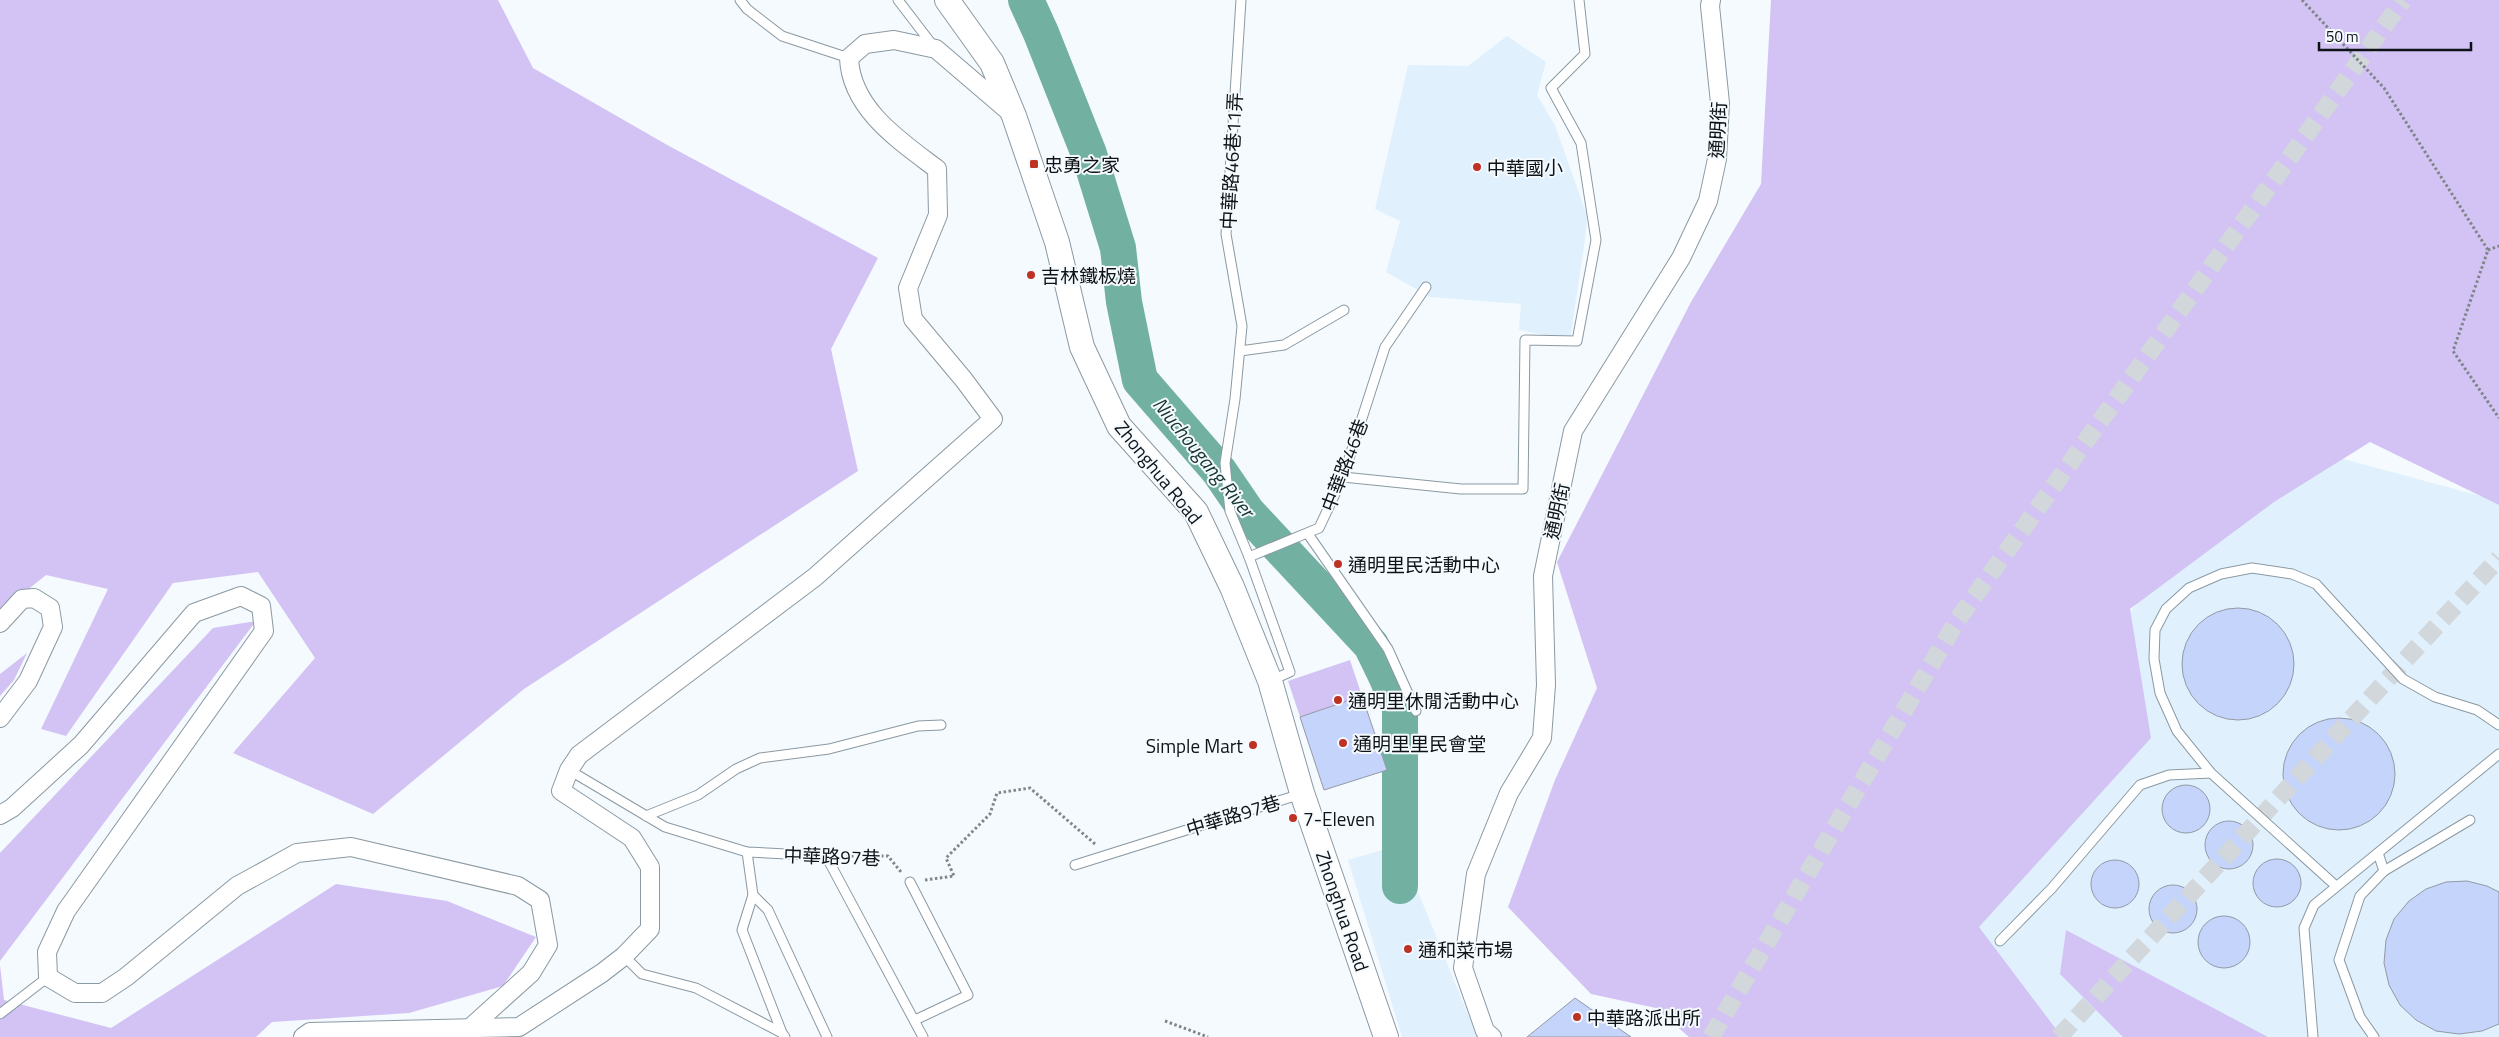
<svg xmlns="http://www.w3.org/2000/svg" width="2499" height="1037" viewBox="0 0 2499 1037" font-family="'Titillium Web','Noto Sans TC',sans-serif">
<rect width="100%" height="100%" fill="#f4fafe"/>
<g fill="#e0f1fd">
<path d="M1507 36 1546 62 1537 95 1555 125 1587 216 1585 240 1570 340 1519 330 1521 304 1430 297 1386 272 1400 221 1375 209 1408 65 1468 66Z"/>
<path d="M2273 440 2499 501V1037H1963L1879 914Z"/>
<path d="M1399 845 1477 1037H1402L1348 860Z"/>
</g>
<g fill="#d2c3f4">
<path d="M0 0H498L533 68 669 146 878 258 831 349 858 471 524 689 373 814 233 753 315 658 258 572 173 583 66 736 41 729 108 589 46 575 0 612Z"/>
<path d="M1771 0H2499V505L2370 442 2274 502 2130 609 2151 738 1979 927 2062 1037H1689L1656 1008 1591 994 1508 907 1555 780 1597 688 1557 562 1691 302 1761 184Z"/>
<path d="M256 621 0 961V853L213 628Z"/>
<path d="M27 653 14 680 0 696V674Z"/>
<path d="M1350 660 1362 696 1300 717 1288 681Z"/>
<path d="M336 884 447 901 536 937 503 986 409 1013 272 1022 256 1037H0V965L4 1000 111 1028Z"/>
<path d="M2066 930 2268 1037H2269H2123L2060 974Z"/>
</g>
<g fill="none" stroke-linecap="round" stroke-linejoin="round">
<path stroke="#72b1a2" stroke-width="36" d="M1026 0 1041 33 1089 154 1118 248 1124 302 1140 380 1219 471 1247 512 1371 645 1387 678 1400 708V886"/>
</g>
<g fill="#c5d4fa" stroke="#9399a6">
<circle cx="2238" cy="664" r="56"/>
<path d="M1362 696 1387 770 1324 790 1300 717Z"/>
<circle cx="2339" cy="774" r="56"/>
<circle cx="2186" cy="809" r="24"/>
<circle cx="2229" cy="845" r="24"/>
<circle cx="2277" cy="883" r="24"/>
<circle cx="2115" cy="884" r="24"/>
<path d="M2467 881 2487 886 2499 892V1024L2482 1031 2459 1034 2436 1031 2416 1020 2400 1005 2389 985 2384 963 2386 940 2394 919 2409 901 2426 889 2446 882Z"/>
<circle cx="2173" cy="909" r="24"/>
<circle cx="2224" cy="942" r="26"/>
<path d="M1575 998 1631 1037H1527Z"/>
</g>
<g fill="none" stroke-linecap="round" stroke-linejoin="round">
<g stroke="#d2d7db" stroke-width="18" stroke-dasharray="18 9" stroke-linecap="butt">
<path d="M1711 1037 1958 619 2403 0"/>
<path d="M2059 1037 2499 558"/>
</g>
<g stroke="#8b99a2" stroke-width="11">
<g id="lane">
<path d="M740 0 747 9 782 36 849 58"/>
<path d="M898 0 934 47"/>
<path d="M1241 0 1226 234 1242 326 1235 399 1225 463 1230 511 1249 557"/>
<path d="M1240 351 1284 345 1344 310"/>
<path d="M1343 477 1461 489H1523L1525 340 1577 341 1596 240 1581 143 1551 88 1585 54 1579 0"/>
<path d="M1308 534 1388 649 1416 711"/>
<path d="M1270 681 1290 672 1249 557 1319 528 1343 477 1385 347 1426 287"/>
<path d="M569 770 665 827 747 852 826 856 923 1037"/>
<path d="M646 816 698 795 736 769 760 758 829 749 918 726 941 725"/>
<path d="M747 852 753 895 768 910 827 1037"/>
<path d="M1075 865 1301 794"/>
<path d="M2384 871 2470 820"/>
<path d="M910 882 968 995 915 1020"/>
<path d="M2336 886 2211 773 2177 731 2160 693 2154 659 2155 630 2166 609 2189 588 2221 574 2252 568 2292 574 2316 584 2403 679 2435 697 2477 710 2499 725"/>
<path d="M753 895 742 930 782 1033"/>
<path d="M2000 941 2052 888 2140 785 2169 775 2211 773"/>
<path d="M624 956 642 974 696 988 782 1033 785 1037"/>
<path d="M0 1014 48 977"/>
<path d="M2313 1037 2304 928 2314 905 2499 754"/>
<path d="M2374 1037 2360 1017 2339 960 2360 896 2384 871 2378 853"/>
</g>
</g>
<g stroke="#8b99a2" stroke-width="20">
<g id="street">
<path d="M0 623 22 599 34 598 50 608 53 627 28 681 0 718"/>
<path d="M0 815 12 808 81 745 194 613 241 596 261 606 264 631 66 911 47 952 48 977 75 993H102L126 977 237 886 297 853 351 847 518 886 540 900 548 945 531 973 470 1028"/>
<path d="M303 1037 310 1032 519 1027 602 973 624 956 650 929V867L632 838 561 791 569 770 579 755 815 577 993 419 964 380 913 319 908 288 938 215 937 169C900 141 851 109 849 58L865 44 894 40 936 49 1012 114"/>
<path d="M1492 1037 1485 1031 1463 968 1476 874 1509 793 1542 738 1546 685 1543 576 1573 431 1681 258 1708 201 1717 159 1720 103 1710 6 1711 0"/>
</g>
</g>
<g stroke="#8b99a2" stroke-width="26">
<path id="secondary" d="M947 0 992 63 1014 116 1057 242 1082 347 1119 426 1196 512 1232 587 1270 681 1302 793 1386 1037"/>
</g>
<g stroke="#7f8589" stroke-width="3" stroke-dasharray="2.5 2.5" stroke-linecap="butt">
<path d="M2302 0 2384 88 2488 250 2453 351 2499 418"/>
<path d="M2488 250 2499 246"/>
<path d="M841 856H888L901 872"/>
<path d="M925 880 954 876 946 858 990 814 997 793 1030 788 1095 844"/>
<path d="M1165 1021 1208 1037"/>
</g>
<use href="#lane" stroke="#fff" stroke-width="9"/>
<use href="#street" stroke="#fff" stroke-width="18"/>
<use href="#secondary" stroke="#fff" stroke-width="24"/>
</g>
<g fill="#be3125" stroke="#f4fafe" stroke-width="2">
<rect x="1029" y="159" width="10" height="10" rx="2.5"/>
<circle cx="1477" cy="167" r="5"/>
<circle cx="1031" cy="275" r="5"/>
<circle cx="1338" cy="564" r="5"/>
<circle cx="1338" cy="700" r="5"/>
<circle cx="1343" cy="743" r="5"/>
<circle cx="1253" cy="745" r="5"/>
<circle cx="1293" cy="818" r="5"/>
<circle cx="1408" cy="949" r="5"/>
<circle cx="1577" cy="1017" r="5"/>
</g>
<g text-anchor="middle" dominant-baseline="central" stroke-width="4" stroke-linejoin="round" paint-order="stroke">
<g font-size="19" fill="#0e1317" stroke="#f4fafe">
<text transform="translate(1717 130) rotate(-87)">通明街</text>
<text transform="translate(1231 161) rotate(-87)">中華路46巷11弄</text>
<text transform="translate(1344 465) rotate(-69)">中華路46巷</text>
<text transform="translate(1159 472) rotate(51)">Zhonghua Road</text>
<text transform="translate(1556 511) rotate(-78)">通明街</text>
<text transform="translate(1233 815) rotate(-17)">中華路97巷</text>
<text transform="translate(832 856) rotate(2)">中華路97巷</text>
<text transform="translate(1343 911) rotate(71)">Zhonghua Road</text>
</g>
<g font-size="19" fill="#0e1317" stroke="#f4fafe" text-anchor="start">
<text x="1044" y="164">忠勇之家</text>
<text x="1487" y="167">中華國小</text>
<text x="1041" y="275">吉林鐵板燒</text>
<text x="1348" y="564">通明里民活動中心</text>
<text x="1348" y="700">通明里休閒活動中心</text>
<text x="1353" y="743">通明里里民會堂</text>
<text x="1243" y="745" text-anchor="end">Simple Mart</text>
<text x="1303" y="818">7-Eleven</text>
<text x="1418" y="949">通和菜市場</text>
<text x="1587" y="1017">中華路派出所</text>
</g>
<g font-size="20" font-style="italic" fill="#16352e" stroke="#f4fafe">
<text transform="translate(1204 457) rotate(51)">Niuchougang River</text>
</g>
</g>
<path d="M2319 42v8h152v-8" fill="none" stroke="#0e1317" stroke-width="2.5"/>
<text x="2326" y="42" font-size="15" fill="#0e1317" stroke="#f4fafe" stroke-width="4" paint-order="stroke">50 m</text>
</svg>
